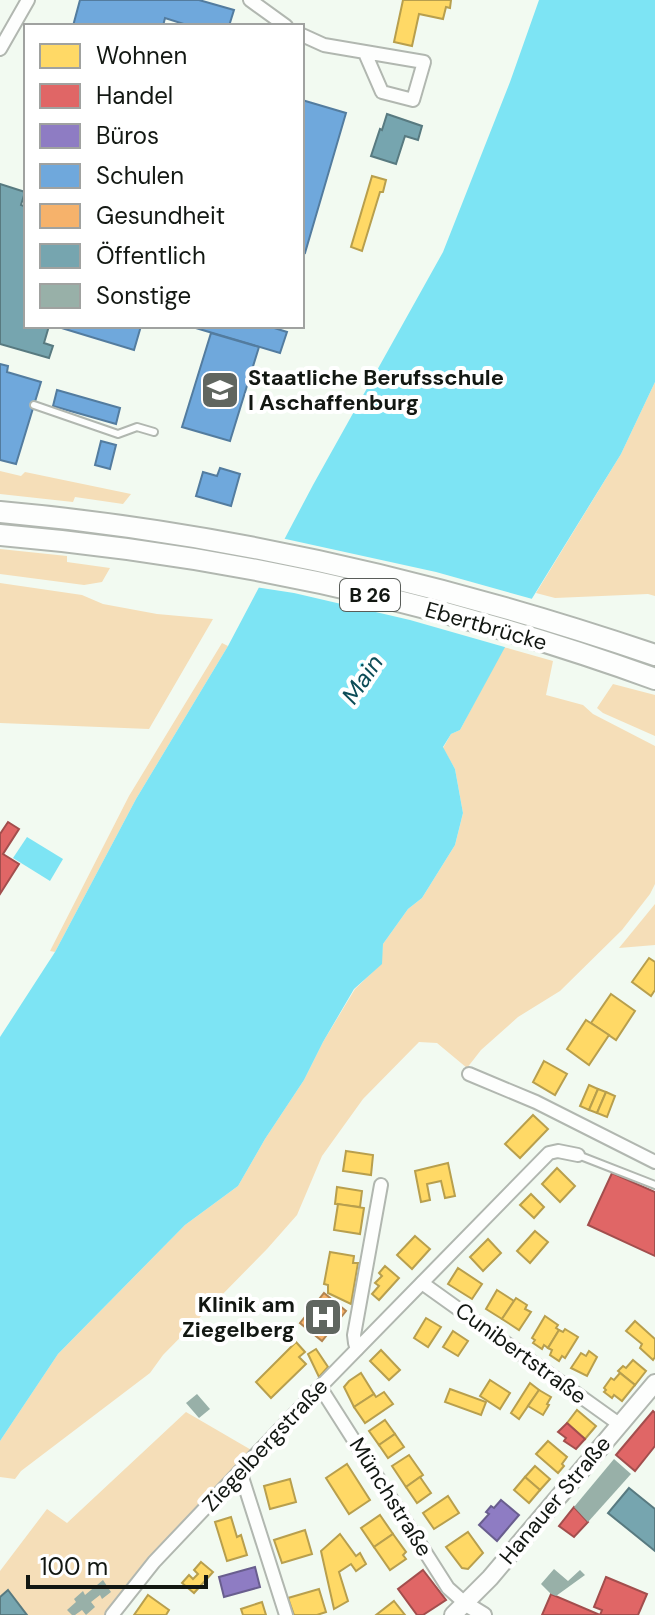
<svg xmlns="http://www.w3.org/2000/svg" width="655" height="1615" viewBox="0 0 655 1615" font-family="'DM Sans',sans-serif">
<rect width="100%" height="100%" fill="#f2faf1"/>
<g fill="#f5deb8">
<path d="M655 382V596L648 594 555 598 536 593 621 454Z"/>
<path d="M0 471 21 476 25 472 131 494 123 504 75 497 73 502 0 494Z"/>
<path d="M0 549 67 556V562L110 568 102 582 84 585 0 574Z"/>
<path d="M0 583 82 595 103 604 157 614 213 619 149 729 0 723Z"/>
<path d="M222 643 228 646 136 799 55 952 50 951 129 796Z"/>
<path d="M504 647 553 661 546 695 583 705 593 714 655 746V884L650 894 622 930 560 991 518 1017 481 1050 467 1068 437 1043 419 1042 363 1099 322 1156 297 1215 267 1249 163 1355 150 1373 21 1471 15 1479 0 1477V1441L58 1354 185 1225 238 1186 265 1139 304 1080 323 1042 355 989 381 964 383 944 408 909 422 898 455 845 463 813 455 769 443 748 451 734 460 730Z"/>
<path d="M613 684 655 695V736L603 713 597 708Z"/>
<path d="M655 904V945L619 948Z"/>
<path d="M186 1412 253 1451 132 1580 105 1615H0V1571L47 1509 67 1523Z"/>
</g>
<g fill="#7de4f4">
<path d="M539 0H655V382L621 454 528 605 460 730 451 734 443 747 455 769 463 813 455 845 422 898 408 909 383 944 382 964 354 989 323 1042 304 1080 265 1139 238 1186 185 1225 58 1354 0 1441V1037L55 952 136 799 228 646 313 485 443 252 510 82Z"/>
<path d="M27 837 63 859 50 881 13 858Z"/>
</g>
<path fill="#f2faf1" d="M281 538 436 572 536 600 508 648 410 620 294 593 255 587Z"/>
<g fill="#ffd966" stroke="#b89f4d" stroke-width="2">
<path d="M403 0H451L450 8 446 7 443 19 419 14 412 46 394 42Z"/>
<path d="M372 176 386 180 383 192H380L362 251 351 247Z"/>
<path d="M649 958 655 962V990L651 996 632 982Z"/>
<path d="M611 994 635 1011 616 1040 591 1023Z"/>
<path d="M586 1020 609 1035 589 1065 567 1049Z"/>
<path d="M544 1061 567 1074 555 1095 533 1082Z"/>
<path d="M589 1085 598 1089 589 1110 580 1106Z"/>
<path d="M598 1089 606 1092 597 1113 589 1110Z"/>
<path d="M606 1092 615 1096 607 1117 597 1113Z"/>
<path d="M533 1115 548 1129 520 1158 505 1144Z"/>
<path d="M346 1151 373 1155 371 1175 343 1171Z"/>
<path d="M448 1163 455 1196 445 1198 441 1181 427 1184 430 1200 421 1202 415 1171Z"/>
<path d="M557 1168 575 1186 560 1202 542 1184Z"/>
<path d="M337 1187 362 1191 360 1207 335 1204Z"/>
<path d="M531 1194 544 1207 534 1218 520 1205Z"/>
<path d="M338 1204 364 1208 360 1234 334 1230Z"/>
<path d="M535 1231 548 1242 530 1263 517 1251Z"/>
<path d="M415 1236 430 1249 412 1269 397 1255Z"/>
<path d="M488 1239 501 1253 483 1271 470 1257Z"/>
<path d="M330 1252 354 1256 353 1263H358L351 1304 328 1293V1285L324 1284Z"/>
<path d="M385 1266 399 1278 379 1300 372 1294 379 1286 375 1283 382 1276 379 1273Z"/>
<path d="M458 1268 482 1284 472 1299 448 1284Z"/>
<path d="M497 1290 514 1301 502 1319 486 1309Z"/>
<path d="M516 1298 527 1305 525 1309 531 1312 519 1330 502 1319Z"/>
<path d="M545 1316 558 1325 556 1328 559 1330 548 1348 544 1345 542 1349 533 1343 535 1340 532 1338Z"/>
<path d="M426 1318 441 1327 428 1347 414 1338Z"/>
<path d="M635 1321 655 1339V1357L653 1360 640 1348 642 1344 626 1331Z"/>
<path d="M565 1329 578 1337 565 1358 562 1356 559 1361 550 1355 552 1350 548 1348 559 1330 563 1332Z"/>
<path d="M453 1331 468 1341 458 1356 443 1347Z"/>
<path d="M296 1342 305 1352 299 1357 306 1364 271 1398 256 1382Z"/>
<path d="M316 1349 328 1367 319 1377 308 1354Z"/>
<path d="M381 1350 400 1370 389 1380 370 1361Z"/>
<path d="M589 1351 597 1357 587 1376 571 1368 581 1353 586 1356Z"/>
<path d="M633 1360 646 1371 635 1385 618 1371 623 1366 626 1368Z"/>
<path d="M361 1373 374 1394 354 1407 344 1387 349 1381Z"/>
<path d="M620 1373 635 1385 622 1401 614 1395 612 1398 604 1392 606 1390 604 1388 611 1378 614 1380Z"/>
<path d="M490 1380 510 1393 500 1409 480 1396Z"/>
<path d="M530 1383 539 1390 519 1419 511 1413Z"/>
<path d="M450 1389 486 1402 481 1415 445 1402Z"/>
<path d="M539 1390 551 1397 547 1404 549 1405 543 1415 528 1406Z"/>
<path d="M384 1392 393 1404 365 1423 354 1407 374 1394 376 1397Z"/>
<path d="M577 1410 596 1426 585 1439 567 1423Z"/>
<path d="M385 1420 395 1434 379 1445 369 1431Z"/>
<path d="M395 1434 404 1447 388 1458 379 1445Z"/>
<path d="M548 1441 567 1457 562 1464 564 1466 558 1473 536 1454Z"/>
<path d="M409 1455 423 1475 406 1487 392 1466Z"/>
<path d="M347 1464 370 1500 349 1514 326 1478Z"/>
<path d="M535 1466 550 1479 540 1490 525 1477Z"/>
<path d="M420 1477 431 1493 417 1503 406 1487Z"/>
<path d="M525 1477 540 1490 529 1503 514 1490Z"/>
<path d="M290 1479 296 1502 270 1509 264 1486Z"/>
<path d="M448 1496 459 1513 434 1529 423 1513Z"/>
<path d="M380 1515 393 1534 374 1547 361 1528Z"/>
<path d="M231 1517 237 1537 241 1535 247 1555 227 1561 215 1522Z"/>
<path d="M305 1530 312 1554 282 1563 274 1540Z"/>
<path d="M468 1532 483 1553 468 1569 462 1568 446 1547Z"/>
<path d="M340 1534 356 1556 360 1553 366 1564 356 1571 351 1564 339 1572 348 1601 334 1609 321 1551Z"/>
<path d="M393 1534 406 1552 403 1555 406 1559 390 1570 374 1547Z"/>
<path d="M201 1562 213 1572 194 1593 182 1583 189 1575 193 1579 198 1574 194 1570Z"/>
<path d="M319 1589 326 1612 317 1615H294L288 1598Z"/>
<path d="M148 1595 169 1610 166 1615H134Z"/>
<path d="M394 1601 405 1615H376Z"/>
<path d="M262 1602 266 1615H243L241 1609Z"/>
</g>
<g fill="#e06666" stroke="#a24e4d" stroke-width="2">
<path d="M8 822 19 829 3 854 19 864 0 894V834Z"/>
<path d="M612 1173 655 1192V1256L588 1225Z"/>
<path d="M653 1411 655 1413V1446L635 1471 616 1455Z"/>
<path d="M567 1423 585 1439 576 1449 564 1441 566 1438 558 1432Z"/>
<path d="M574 1507 588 1522 574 1537 559 1526Z"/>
<path d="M423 1570 446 1600 423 1615H417L398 1589Z"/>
<path d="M606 1577 647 1594 638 1615H542L551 1594 600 1615 602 1610 594 1607Z"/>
</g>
<g fill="#8e7cc3" stroke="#695e8e" stroke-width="2">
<path d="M501 1500 519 1515 497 1541 479 1525 489 1514 486 1512 491 1506 494 1508Z"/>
<path d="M255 1567 260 1587 224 1597 219 1577Z"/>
</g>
<g fill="#6fa8dc" stroke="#537c9f" stroke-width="2">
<path d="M80 0H199L234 10 229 26H190L165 18 163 26H73Z"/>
<path d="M302 100 346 113 305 253 302 252Z"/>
<path d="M55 326H141L134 350Z"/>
<path d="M189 326H268L287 332 280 353Z"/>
<path d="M211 333 259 347 230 441 182 427Z"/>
<path d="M0 364 8 366 7 372 41 382 16 464 0 460Z"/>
<path d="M57 390 120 408 116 424 53 406Z"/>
<path d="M101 441 116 445 110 469 95 465Z"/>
<path d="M220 468 240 474 231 506 196 496 203 472 217 476Z"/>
</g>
<path fill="#f6b26b" stroke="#b28450" stroke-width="2" d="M324 1293 346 1311 322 1341 300 1323Z"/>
<g fill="#76a5af" stroke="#587a80" stroke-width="2">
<path d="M387 114 422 126 418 140 405 136 396 164 371 156 380 129 382 130Z"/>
<path d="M0 184 25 192 21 205 26 207V326H49L44 343 53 346 49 358 0 344Z"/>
<path d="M629 1488 655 1509V1551L608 1513Z"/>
<path d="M8 1590 27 1615H0V1597Z"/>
</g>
<g fill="#98b0a8">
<path d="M197 1394 210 1409 199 1418 186 1403Z"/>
<path d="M614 1459 631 1474 588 1522 574 1507Z"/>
<path d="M554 1569 568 1581 580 1570 585 1575 556 1596 551 1594 541 1584Z"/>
<path d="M103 1580 111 1592 102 1599 100 1595 91 1602 95 1607 86 1615 82 1610 75 1615H72L67 1610 76 1602 74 1599 83 1591 85 1595Z"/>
</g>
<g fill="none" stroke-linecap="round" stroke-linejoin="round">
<g stroke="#b1b7b0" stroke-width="10">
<g id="service">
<path d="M34 405 118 434 137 427 154 432"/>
<path d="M578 1155 655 1185"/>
</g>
</g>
<g stroke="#b1b7b0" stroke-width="16">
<g id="minor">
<path d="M250 0 286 26"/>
<path d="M302 35 324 45 424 62 413 100 382 92 365 53"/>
<path d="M0 49 28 0"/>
<path d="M469 1074 536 1102 655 1162"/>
<path d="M422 1283 619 1424"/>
<path d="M357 1349 355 1343 354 1335 381 1185"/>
<path d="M320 1387 448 1588 466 1604"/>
<path d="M240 1471 286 1615"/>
<path d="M112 1615 154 1562 320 1387 549 1153 558 1151 578 1155"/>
</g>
</g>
<g stroke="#b1b7b0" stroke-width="18">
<path id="tertiary" d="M466 1604 484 1615"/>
</g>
<g stroke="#b1b7b0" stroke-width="20">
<path id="secondary" d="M453 1615 490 1578 655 1383"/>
</g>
<g stroke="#b1b7b0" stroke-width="24">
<g id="trunk">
<path d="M0 512C224 532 443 583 655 655"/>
<path d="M0 535C223 554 445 603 655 679"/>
</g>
</g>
<use href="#service" stroke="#fdfefd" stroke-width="6"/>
<use href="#minor" stroke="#fdfefd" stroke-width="12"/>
<use href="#tertiary" stroke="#fdfefd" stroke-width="14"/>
<use href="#secondary" stroke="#fdfefd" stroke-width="16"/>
<use href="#trunk" stroke="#fdfefd" stroke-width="20"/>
</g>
<defs>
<g id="school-square" transform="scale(2)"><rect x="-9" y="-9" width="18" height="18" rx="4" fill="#606660" stroke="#fff"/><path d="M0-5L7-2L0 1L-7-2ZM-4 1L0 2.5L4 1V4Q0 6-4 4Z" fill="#fff"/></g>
<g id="hospital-square" transform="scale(2)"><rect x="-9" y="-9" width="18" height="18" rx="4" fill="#606660" stroke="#fff"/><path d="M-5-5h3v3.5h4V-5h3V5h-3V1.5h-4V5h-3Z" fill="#fff"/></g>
</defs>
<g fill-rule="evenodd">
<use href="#school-square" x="220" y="390"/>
<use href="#hospital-square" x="323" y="1317"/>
</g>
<g text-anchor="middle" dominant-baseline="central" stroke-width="8" stroke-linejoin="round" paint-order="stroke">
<rect fill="#fff" stroke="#595d59" stroke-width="2" x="340" y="579" width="60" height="32" rx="6"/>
<g font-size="20" font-weight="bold" fill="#121712">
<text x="370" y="595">B 26</text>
</g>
<g font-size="22" font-weight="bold" fill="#121712" stroke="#fff" text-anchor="start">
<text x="248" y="377">Staatliche Berufsschule<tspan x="248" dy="25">I Aschaffenburg</tspan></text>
<text x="295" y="1304" text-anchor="end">Klinik am<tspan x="295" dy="25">Ziegelberg</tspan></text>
</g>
<g font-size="22" fill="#121712" stroke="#fff">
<text transform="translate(486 626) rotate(16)">Ebertbrücke</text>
<text transform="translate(521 1353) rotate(36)">Cunibertstraße</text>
<text transform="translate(265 1445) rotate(-47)">Ziegelbergstraße</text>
<text transform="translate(391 1497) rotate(58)">Münchstraße</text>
<text transform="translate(555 1500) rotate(-50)">Hanauer Straße</text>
</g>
<g font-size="24" font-style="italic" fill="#0d4c57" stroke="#fff">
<text transform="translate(362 679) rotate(-56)">Main</text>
</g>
</g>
<rect x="24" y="24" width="280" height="304" fill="#ffffff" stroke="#a0a2a0" stroke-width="2"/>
<rect x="40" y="44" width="40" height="24" fill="#ffd966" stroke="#a0a2a0" stroke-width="2"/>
<text x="96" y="64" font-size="24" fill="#121712">Wohnen</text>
<rect x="40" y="84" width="40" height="24" fill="#e06666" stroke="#a0a2a0" stroke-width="2"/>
<text x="96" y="104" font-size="24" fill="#121712">Handel</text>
<rect x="40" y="124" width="40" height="24" fill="#8e7cc3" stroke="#a0a2a0" stroke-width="2"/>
<text x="96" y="144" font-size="24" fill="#121712">Büros</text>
<rect x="40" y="164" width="40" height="24" fill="#6fa8dc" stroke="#a0a2a0" stroke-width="2"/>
<text x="96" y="184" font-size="24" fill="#121712">Schulen</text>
<rect x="40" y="204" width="40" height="24" fill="#f6b26b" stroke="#a0a2a0" stroke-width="2"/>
<text x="96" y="224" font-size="24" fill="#121712">Gesundheit</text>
<rect x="40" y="244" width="40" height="24" fill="#76a5af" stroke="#a0a2a0" stroke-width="2"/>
<text x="96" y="264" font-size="24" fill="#121712">Öffentlich</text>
<rect x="40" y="284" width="40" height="24" fill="#98b0a8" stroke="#a0a2a0" stroke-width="2"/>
<text x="96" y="304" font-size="24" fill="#121712">Sonstige</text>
<path d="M28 1575v12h178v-12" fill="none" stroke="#121712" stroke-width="4"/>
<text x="40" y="1575" font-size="24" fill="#121712" stroke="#ffffff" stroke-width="6" paint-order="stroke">100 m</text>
</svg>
